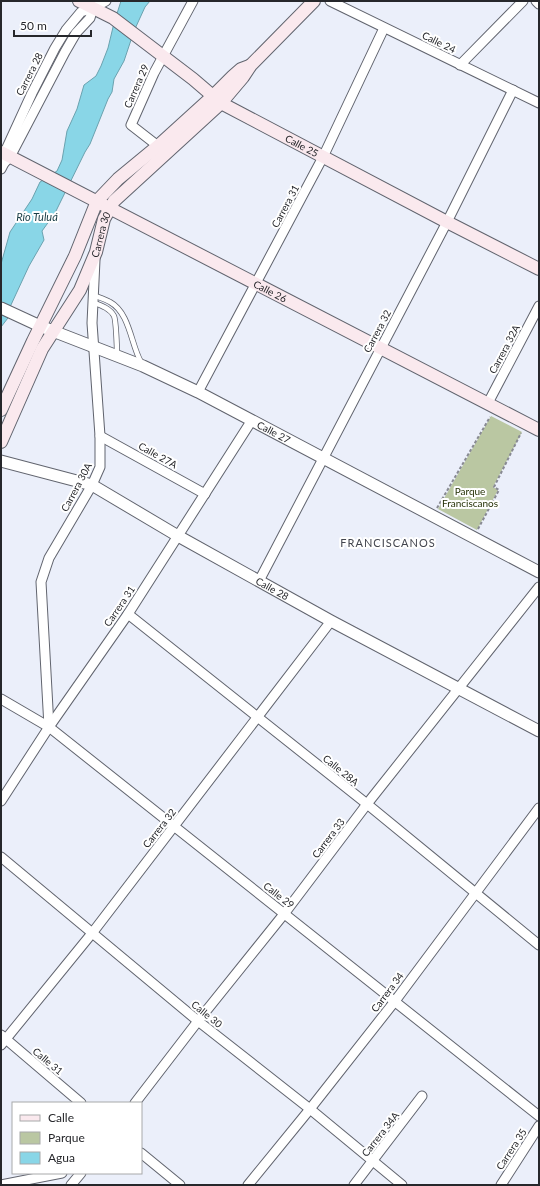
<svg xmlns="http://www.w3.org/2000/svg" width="540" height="1186" viewBox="0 0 540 1186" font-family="Lato,sans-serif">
<rect width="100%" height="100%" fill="#ebeffa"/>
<path fill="#bac7a2" d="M491 416 522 432 493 487 498 490 477 530 438 509Z"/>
<path fill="#89d6e7" stroke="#6ba2af" d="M121 1H150L145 7 134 31 124 61 114 79 112 92 108 99 90 144 85 152 55 213 42 231 44 240 29 266 10 307 11 314 1 327V264L10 232 32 199 40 182 57 171 62 160 67 131 77 109 84 85 96 76 101 66 108 48 114 23Z"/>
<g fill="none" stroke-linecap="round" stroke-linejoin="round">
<g stroke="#61646e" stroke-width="6">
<g id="service">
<path d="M93 295C98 297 105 299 110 302 130 313 131 345 141 362"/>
<path d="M92 302C100 305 110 308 114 316 116 320 117 348 117 355"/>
</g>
</g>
<g stroke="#61646e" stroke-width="11">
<g id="minor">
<path d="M330 1 539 103"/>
<path d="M536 1 539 4"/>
<path d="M460 65 523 1"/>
<path d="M158 146 131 125 154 73 193 1"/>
<path d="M4 163V154L32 93 55 48 66 30 81 12 93 8 106 1"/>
<path d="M1 169 4 163 10 157 65 52 76 33 90 18 93 8"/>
<path d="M198 392 323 157 384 28"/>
<path d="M488 403 539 306"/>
<path d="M100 436 205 494"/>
<path d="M259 581 447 222 513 90"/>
<path d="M128 614 367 804 539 945"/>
<path d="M1 699 49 727 539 1116"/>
<path d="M49 727 41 582 49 558 92 485 100 467V436L92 323 95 260"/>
<path d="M1 801 49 727 128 614 252 420"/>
<path d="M1 857 198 1021 310 1109 402 1185"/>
<path d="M1 1035 81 1103"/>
<path d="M1 1045 93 932 331 621"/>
<path d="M135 1103 198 1021 284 914 367 804 539 587"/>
<path d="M141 1153 180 1185"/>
<path d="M1 1185 62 1173"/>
<path d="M71 1185 81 1173"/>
<path d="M248 1185 310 1109 395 1001 539 808"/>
<path d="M354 1185 422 1096"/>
<path d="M501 1185 539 1126"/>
</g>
</g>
<g stroke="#61646e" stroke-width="13">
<g id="tertiary">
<path id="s1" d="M1 308 40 326 143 366 198 392 539 572"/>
<path id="s2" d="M1 461 92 485 178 536 331 621 539 731"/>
</g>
</g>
<g stroke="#61646e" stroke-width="14">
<g id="secondary">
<path id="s3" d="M79 1 113 18 193 79 221 103 447 222 539 269"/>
<path id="s4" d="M1 152 539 430"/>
<path d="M1 410 33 341 75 256 97 201 118 179 158 146 213 96 233 76 241 69 249 66"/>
<path id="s5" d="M1 442 42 349 80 290 96 252 104 219 114 201 221 103 243 77 251 65 314 1"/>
</g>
</g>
<g stroke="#888a92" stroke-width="2" stroke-dasharray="3 2" stroke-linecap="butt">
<path d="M437 508 490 417"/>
<path d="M478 529 499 490 494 487 521 433"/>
</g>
<use href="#service" stroke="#fff" stroke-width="4.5"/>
<use href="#minor" stroke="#fff" stroke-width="9"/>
<use href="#tertiary" stroke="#fff" stroke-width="11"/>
<use href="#secondary" stroke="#fae9ee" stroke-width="12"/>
</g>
<g text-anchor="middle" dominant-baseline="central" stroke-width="4" stroke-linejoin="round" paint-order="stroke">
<g font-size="10" fill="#26272b" stroke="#fff">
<text transform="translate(439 42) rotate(26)">Calle 24</text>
<text transform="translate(29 74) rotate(-63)">Carrera 28</text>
<text transform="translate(136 86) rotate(-66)">Carrera 29</text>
<text stroke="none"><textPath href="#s3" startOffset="267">Calle 25</textPath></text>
<text transform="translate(285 206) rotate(-62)">Carrera 31</text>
<text stroke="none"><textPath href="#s5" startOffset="231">Carrera 30</textPath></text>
<text stroke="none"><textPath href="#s4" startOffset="303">Calle 26</textPath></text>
<text transform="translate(377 331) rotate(-62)">Carrera 32</text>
<text transform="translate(504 349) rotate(-62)">Carrera 32A</text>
<text stroke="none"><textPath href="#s1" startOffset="300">Calle 27</textPath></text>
<text transform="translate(158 455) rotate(29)">Calle 27A</text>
<text transform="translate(76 487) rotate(-62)">Carrera 30A</text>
<text stroke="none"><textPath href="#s2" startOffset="302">Calle 28</textPath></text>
<text transform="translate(119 606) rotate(-56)">Carrera 31</text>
<text transform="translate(341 770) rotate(39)">Calle 28A</text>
<text transform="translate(159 828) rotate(-52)">Carrera 32</text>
<text transform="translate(328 838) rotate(-53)">Carrera 33</text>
<text transform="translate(279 895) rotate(38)">Calle 29</text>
<text transform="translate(387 992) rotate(-53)">Carrera 34</text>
<text transform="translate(207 1014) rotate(39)">Calle 30</text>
<text transform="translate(48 1061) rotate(40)">Calle 31</text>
<text transform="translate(380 1134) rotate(-52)">Carrera 34A</text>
<text transform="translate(511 1149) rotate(-57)">Carrera 35</text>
</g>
<g font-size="10" fill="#263207" stroke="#fff">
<text x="470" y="491">Parque<tspan x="470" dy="12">Franciscanos</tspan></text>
</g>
<g font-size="11" font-style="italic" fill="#193d45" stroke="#fff">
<text x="37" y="216">Río Tuluá</text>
</g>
<g font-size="11" letter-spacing="1" fill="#42454e" stroke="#fff">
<text x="388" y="542">FRANCISCANOS</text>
</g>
</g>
<rect width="540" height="1186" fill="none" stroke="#26272b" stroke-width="4"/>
<rect x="12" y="1102" width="130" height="72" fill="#ffffff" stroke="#a8a9aa"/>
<rect x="20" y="1115" width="20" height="6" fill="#fae9ee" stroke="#a8a9aa"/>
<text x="48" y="1122" font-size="12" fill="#26272b">Calle</text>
<rect x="20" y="1132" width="20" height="12" fill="#bac7a2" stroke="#a8a9aa"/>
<text x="48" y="1142" font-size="12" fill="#26272b">Parque</text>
<rect x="20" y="1152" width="20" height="12" fill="#89d6e7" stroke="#a8a9aa"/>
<text x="48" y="1162" font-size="12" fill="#26272b">Agua</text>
<path d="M14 30v6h77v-6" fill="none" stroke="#26272b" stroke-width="2"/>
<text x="20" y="30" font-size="12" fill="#26272b" stroke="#ffffff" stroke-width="3" paint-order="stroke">50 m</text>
</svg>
